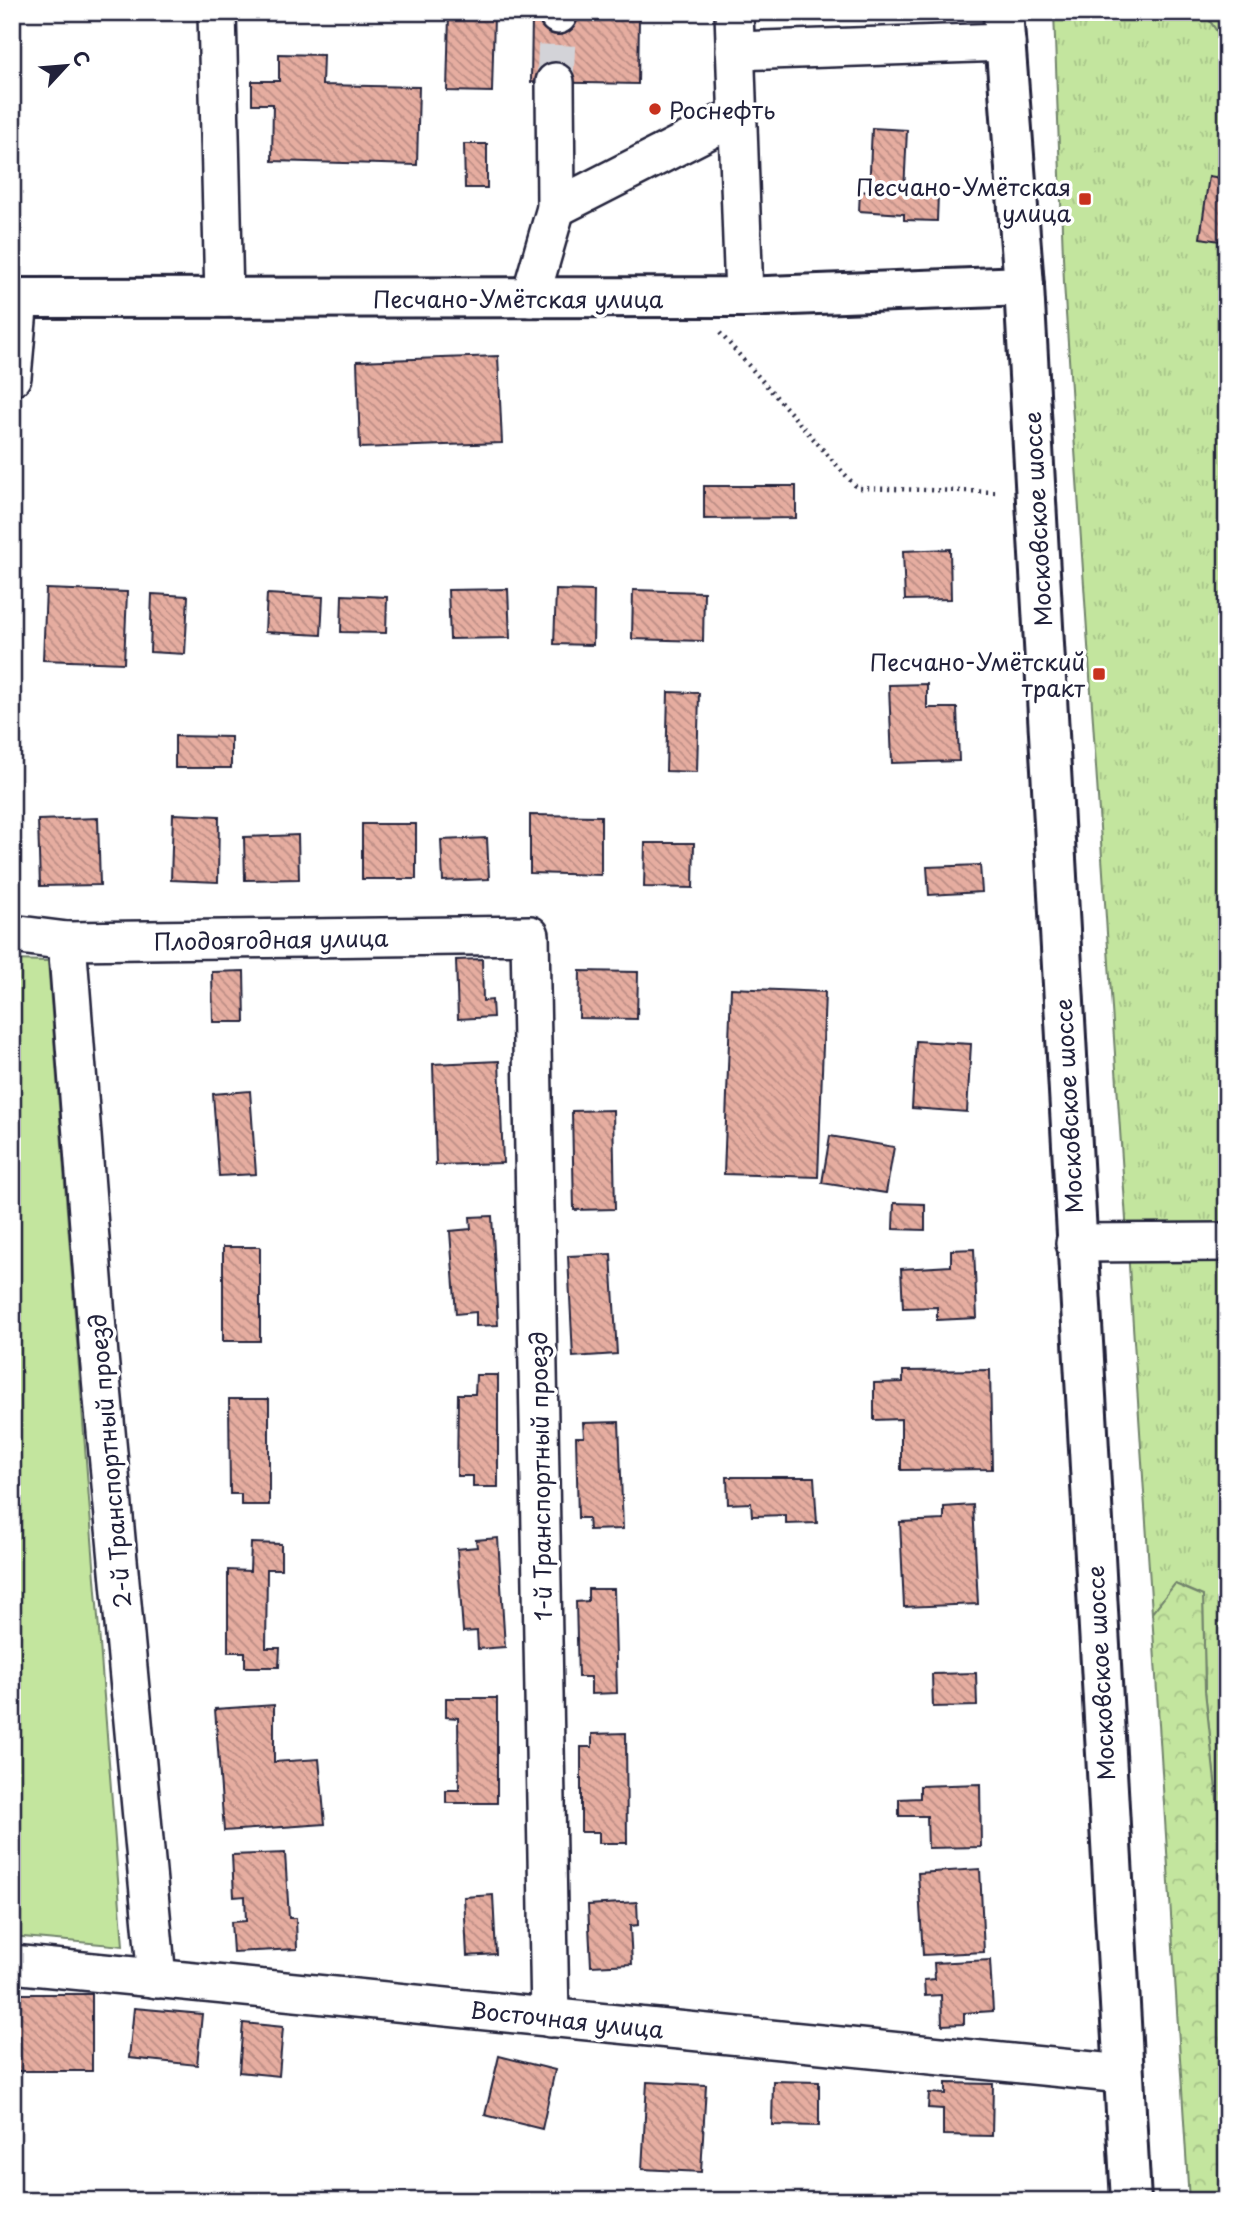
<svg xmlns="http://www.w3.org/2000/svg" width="1239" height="2213" viewBox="0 0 1239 2213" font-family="'Playpen Sans',sans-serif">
<defs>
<pattern id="grass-tufts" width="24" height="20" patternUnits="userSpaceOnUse" patternTransform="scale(1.75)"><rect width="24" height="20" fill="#c3e59e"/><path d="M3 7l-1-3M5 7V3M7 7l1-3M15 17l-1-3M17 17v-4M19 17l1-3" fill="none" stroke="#a7c489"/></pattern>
<pattern id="forest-crowns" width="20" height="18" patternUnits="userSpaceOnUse" patternTransform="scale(1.75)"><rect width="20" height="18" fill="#c3e59e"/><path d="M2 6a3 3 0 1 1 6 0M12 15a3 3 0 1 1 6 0" fill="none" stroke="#a7c489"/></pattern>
<pattern id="wetland-marsh" width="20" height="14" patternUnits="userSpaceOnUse" patternTransform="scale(1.75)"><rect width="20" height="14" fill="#c3e59e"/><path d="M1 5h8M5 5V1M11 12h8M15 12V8" fill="none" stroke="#a7c489"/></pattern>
<pattern id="building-back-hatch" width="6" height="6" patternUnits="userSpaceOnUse" patternTransform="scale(1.75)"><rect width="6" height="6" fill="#e6ada0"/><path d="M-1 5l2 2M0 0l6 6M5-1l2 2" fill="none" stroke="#ba8c84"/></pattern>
</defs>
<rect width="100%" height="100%" fill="#fff"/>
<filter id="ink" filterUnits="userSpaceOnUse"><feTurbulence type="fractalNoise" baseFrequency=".0143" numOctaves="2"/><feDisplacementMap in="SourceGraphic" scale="14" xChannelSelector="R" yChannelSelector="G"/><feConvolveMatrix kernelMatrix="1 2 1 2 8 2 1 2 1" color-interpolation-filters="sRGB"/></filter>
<g filter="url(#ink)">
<path fill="url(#grass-tufts)" stroke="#72846c" stroke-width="2" d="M1054 12H1219L1208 18 1227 46V1890L1205 1691 1203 1597 1175 1584 1152 1613 1064 283Z"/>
<path fill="url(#forest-crowns)" stroke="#72846c" stroke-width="2" d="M1175 1584 1203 1596 1205 1691 1227 1890V2201H1189L1152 1613Z"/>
<path fill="url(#wetland-marsh)" stroke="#72846c" stroke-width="2" d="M1219 12H1227V46L1208 18Z"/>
<path fill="#c3e59e" stroke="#72846c" stroke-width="2" d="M12 960 48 961 123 1946 12 1936Z"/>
<g fill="url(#building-back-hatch)" stroke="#22223b" stroke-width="2">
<path d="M449 15 494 16 492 92 447 91Z"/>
<path d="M532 15 639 17 638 84 531 82Z"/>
<path d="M279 54 323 55 322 85 419 87 417 165 272 161 273 104H252V81H279Z"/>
<path d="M872 128 907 130 904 192 938 194 937 221 904 220V214L859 211 860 191 869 192Z"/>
<path d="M464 144H487V188H465Z"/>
<path d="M1209 176 1227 179V242L1200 238Z"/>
<path d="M498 356 502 443 360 448 357 361Z"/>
<path d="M704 486H796V518L704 519Z"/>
<path d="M950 549 951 599 905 600 903 551Z"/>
<path d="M46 589 127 592 124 663 43 660Z"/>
<path d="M508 589 510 638 450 639 448 590Z"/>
<path d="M556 590 594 591 593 645 554 644Z"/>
<path d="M633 590 704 592 703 641 632 639Z"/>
<path d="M152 594 188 596 185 654 150 652Z"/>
<path d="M267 594 323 597 321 635 265 632Z"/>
<path d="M342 595 387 597 386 633 341 632Z"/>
<path d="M927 684V708H957L959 761 892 763 889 685Z"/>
<path d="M668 692 699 693 697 772 666 771Z"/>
<path d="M175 736 231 737V768H175Z"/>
<path d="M173 814 219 816 218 882 171 880Z"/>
<path d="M530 815 601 816V875L530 873Z"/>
<path d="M98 818 100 885 40 886 38 820Z"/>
<rect x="362" y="824" width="54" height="55"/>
<path d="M298 835 299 879 245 880 244 837Z"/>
<path d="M487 838 489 879 443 881 441 840Z"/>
<path d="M645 843H694L693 888 644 887Z"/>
<path d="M980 865 982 892 929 895 927 867Z"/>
<path d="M482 959 483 1001 492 1000 493 1017 458 1019 456 960Z"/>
<path d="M244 971 245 1022H213L212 972Z"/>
<path d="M580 971 638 972 637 1019 579 1018Z"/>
<path d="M731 988 825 992 818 1177 724 1174Z"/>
<path d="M916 1041 971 1044 967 1112 912 1108Z"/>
<path d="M499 1061 503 1163 436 1165 433 1064Z"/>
<path d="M250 1091 256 1174 219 1176 213 1094Z"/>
<path d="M613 1110 615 1209 574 1210 572 1111Z"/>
<path d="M830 1136 894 1147 886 1193 822 1183Z"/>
<path d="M894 1203 925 1204V1230L893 1229Z"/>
<path d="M492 1216 498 1325 476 1326V1312L456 1314 450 1231 471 1229 470 1217Z"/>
<rect x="223" y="1247" width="37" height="94"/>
<path d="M974 1249 977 1318 937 1320V1307L903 1308 901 1269 951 1266V1250Z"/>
<path d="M611 1254 617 1354 573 1357 568 1256Z"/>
<path d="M990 1370 992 1469 901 1470V1419L874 1420V1383L903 1382V1371Z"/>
<path d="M476 1375H498V1487H473V1476H457L458 1394H475Z"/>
<path d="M229 1399H269V1505H241V1494H230Z"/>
<path d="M619 1422 623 1529 589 1530 588 1518H578L576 1437H584L583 1423Z"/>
<path d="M727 1477H814L817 1523 786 1524V1515L752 1516 751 1503 728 1504Z"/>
<path d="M973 1505 978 1604 904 1607 900 1522 944 1520V1507Z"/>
<path d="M498 1538 505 1647 478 1649 477 1631 463 1632 457 1549 477 1547 476 1540Z"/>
<path d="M251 1543 281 1544V1569H267L266 1648H280L279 1667H245V1652H228V1570L250 1571Z"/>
<path d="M588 1589H614L617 1693 591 1694V1677H578L576 1602 588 1601Z"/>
<path d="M976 1673 977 1706 933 1707 932 1674Z"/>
<path d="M446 1698H497V1803H446V1790H459L458 1718 446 1717Z"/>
<path d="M274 1705V1762L319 1759 325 1824 224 1831 215 1709Z"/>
<path d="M626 1733 627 1843H599V1832H581V1747H592V1734Z"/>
<path d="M980 1784 981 1847 928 1848 927 1816H899V1799L920 1798V1786Z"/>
<path d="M285 1853 289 1918H296L297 1949 233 1952 231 1922 246 1921 245 1896 234 1897 232 1855Z"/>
<path d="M980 1869 984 1952 923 1955 918 1873Z"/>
<path d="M493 1895 496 1954 467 1956 464 1897Z"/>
<path d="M637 1902 638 1925 630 1926 632 1964 591 1966 588 1905Z"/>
<path d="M990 1960 993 2011 964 2013V2024L942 2025 941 1995 925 1996 924 1980 935 1979 934 1963Z"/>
<rect x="14" y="1994" width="78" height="77"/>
<path d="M134 2008 202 2014 197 2065 129 2058Z"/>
<path d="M243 2023 283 2027 279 2076 239 2072Z"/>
<path d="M499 2056 555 2070 542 2129 485 2115Z"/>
<path d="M773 2081 819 2082V2126L772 2125Z"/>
<path d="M647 2082 706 2085 701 2172 642 2169Z"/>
<path d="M946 2083 993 2084 992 2136 943 2135V2109L928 2108 929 2093 946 2094Z"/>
</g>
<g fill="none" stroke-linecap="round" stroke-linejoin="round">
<path stroke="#d3d3d8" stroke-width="37" stroke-dasharray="37 18" stroke-linecap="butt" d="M555 82 558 15"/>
<g stroke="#22223b" stroke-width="42">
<g id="minor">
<path d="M217 12 224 298"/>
<path d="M734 12 744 297"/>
<path d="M558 15V12"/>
<path d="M735 51 1006 42"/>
<path d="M556 208 738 115"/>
<path d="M530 298 556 208 555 82"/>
<path d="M12 377 19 298"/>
<path d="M12 934 67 941 530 935 550 2018"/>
<path d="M67 941 99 1356 157 1979"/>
<path d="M1075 1243 1227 1242"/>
<path d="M12 1964 1123 2074"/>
</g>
</g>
<g stroke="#22223b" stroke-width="44">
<g id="major">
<path d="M1003 12 1024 286 1131 2201"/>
<path d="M12 298 744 297 1024 286"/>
</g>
</g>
<path stroke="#22223b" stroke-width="4.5" stroke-dasharray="2 5" stroke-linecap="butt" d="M720 333 857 488 998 492"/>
<use href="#minor" stroke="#fff" stroke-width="37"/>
<use href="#major" stroke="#fff" stroke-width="38"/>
</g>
</g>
<g fill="#c8321e" stroke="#fff" stroke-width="2.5">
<circle cx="655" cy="109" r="7"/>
<rect x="1078" y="192" width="14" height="14" rx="3.5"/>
<rect x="1092" y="667" width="14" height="14" rx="3.5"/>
</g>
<g text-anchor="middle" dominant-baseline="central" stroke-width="7" stroke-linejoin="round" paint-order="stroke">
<g font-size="23" fill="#22223b" stroke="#fff" text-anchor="end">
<text x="669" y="109" text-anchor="start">Роснефть</text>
<text x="1071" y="186">Песчано-Умётская<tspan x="1071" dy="26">улица</tspan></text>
<text x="1085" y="661">Песчано-Умётский<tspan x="1085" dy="26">тракт</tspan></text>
</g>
<g font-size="23" fill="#22223b" stroke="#fff">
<text x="518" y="298">Песчано-Умётская улица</text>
<text transform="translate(1037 519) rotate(-93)">Московское шоссе</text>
<text transform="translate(271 939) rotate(-1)">Плодоягодная улица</text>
<text transform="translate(1068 1106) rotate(-93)">Московское шоссе</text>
<text transform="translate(109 1461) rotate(-95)">2-й Транспортный проезд</text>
<text transform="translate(540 1476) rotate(-91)">1-й Транспортный проезд</text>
<text transform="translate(1100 1673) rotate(-93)">Московское шоссе</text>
<text transform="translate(567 2019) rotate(6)">Восточная улица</text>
</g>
</g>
<rect width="1239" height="2213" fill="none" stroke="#fff" stroke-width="42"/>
<rect x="21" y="21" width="1197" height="2171" fill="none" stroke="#22223b" stroke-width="2.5" filter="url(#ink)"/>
<g transform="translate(66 66) rotate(64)" stroke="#ffffff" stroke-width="5" paint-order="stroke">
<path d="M0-5L12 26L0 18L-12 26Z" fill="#22223b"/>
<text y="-10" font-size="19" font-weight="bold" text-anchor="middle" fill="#22223b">С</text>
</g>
</svg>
